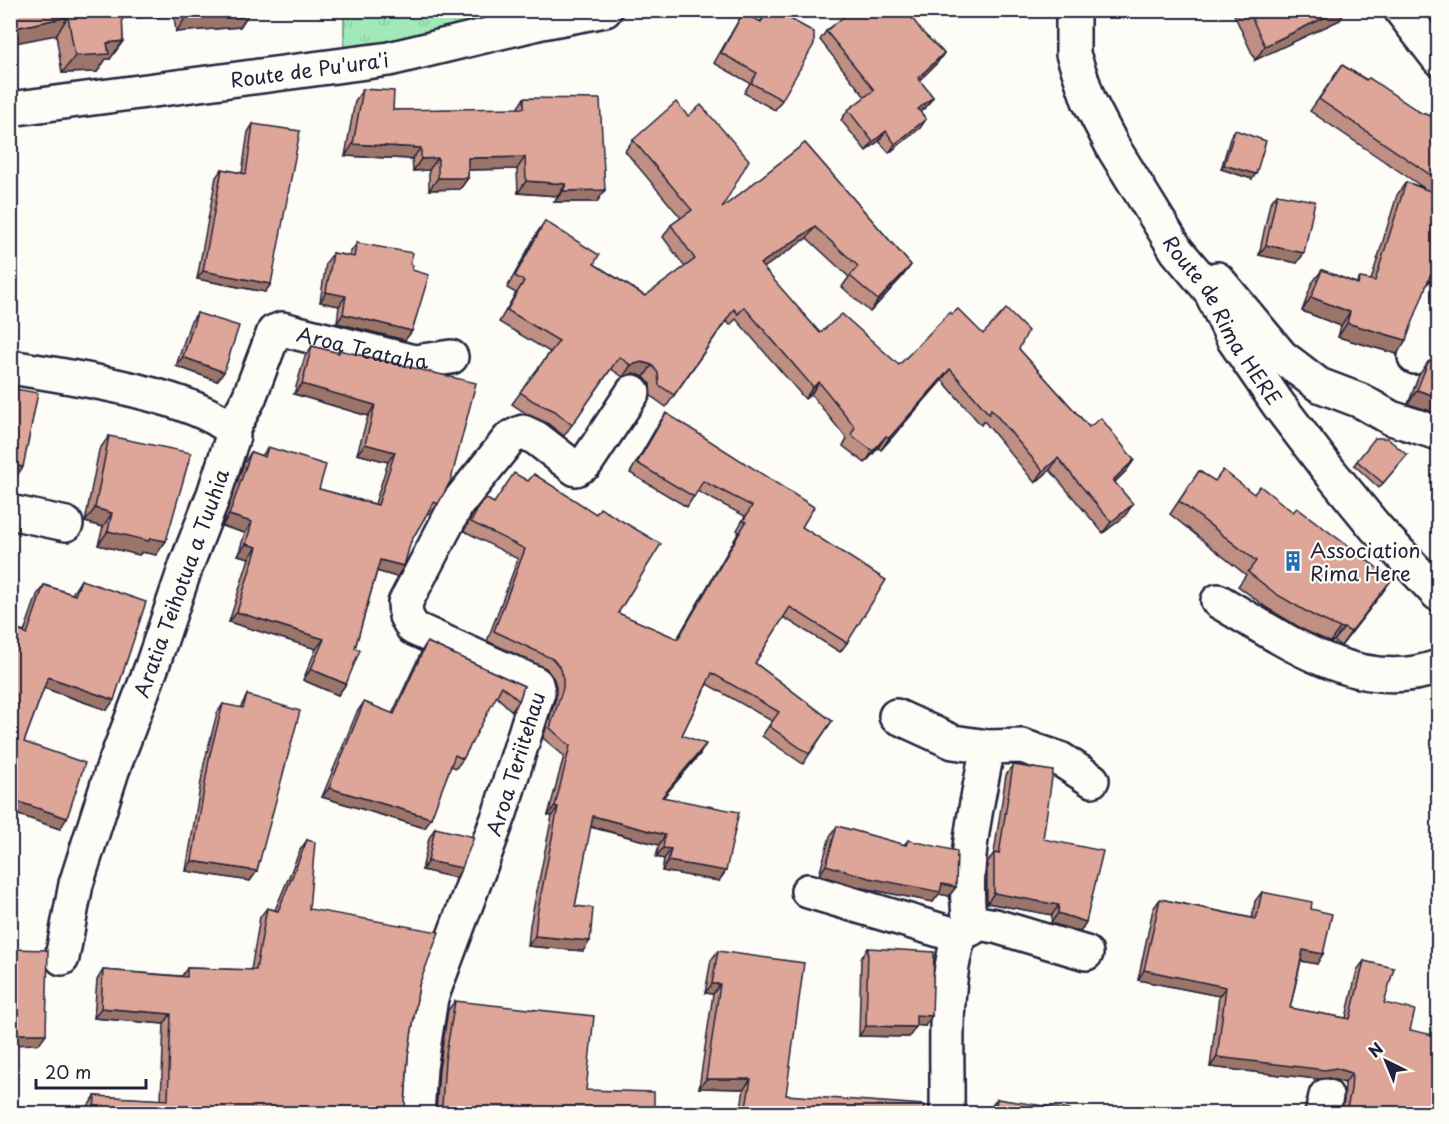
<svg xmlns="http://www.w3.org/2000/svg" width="1449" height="1124" viewBox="0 0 1449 1124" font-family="'Playpen Sans',sans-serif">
<defs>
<pattern id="grass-tufts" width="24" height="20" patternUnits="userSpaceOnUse" patternTransform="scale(1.5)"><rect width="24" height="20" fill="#a1eab8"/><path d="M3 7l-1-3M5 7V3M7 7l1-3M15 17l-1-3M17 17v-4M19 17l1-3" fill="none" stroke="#8ac89f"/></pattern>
</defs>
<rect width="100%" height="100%" fill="#fdfcf7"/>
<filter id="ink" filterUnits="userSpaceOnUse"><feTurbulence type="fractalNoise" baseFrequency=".0167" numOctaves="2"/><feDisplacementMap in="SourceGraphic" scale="12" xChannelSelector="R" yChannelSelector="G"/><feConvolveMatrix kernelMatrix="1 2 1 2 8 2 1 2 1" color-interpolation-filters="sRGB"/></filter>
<g filter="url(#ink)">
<path fill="url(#grass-tufts)" stroke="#62867a" stroke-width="1.5" d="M344 11H543L344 65Z"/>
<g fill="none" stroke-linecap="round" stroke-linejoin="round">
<g stroke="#22223b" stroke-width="38">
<g id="minor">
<path id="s1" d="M1073 10V54L1089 101 1114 149 1177 251 1210 290 1234 340 1278 404 1326 467 1376 528 1438 594"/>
<path d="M1401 10 1438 58"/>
<path d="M1217 279 1281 356 1319 385 1361 401 1391 418 1438 433"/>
<path d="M1415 357 1438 297"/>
<path d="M10 367C66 376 192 394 232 430L233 436 214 494 186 566 152 666 112 771 76 884 62 958"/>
<path id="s2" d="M232 430 249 398 274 332 282 329 414 362 451 357"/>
<path d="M10 512 66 524"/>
<path d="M1218 601C1284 639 1359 696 1438 667"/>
<path d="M896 716 953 742 988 747"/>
<path d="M808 891 959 936 978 923 995 926 1086 953"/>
<path d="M971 929C960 872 977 803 988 747L1022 746 1060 759 1092 780"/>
<path id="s3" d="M417 1114 420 1068 431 998 500 813 538 692 536 684 533 682 413 628 406 616 405 603 457 504 510 438 523 432 536 438 576 469 586 463 633 392"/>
<path d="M947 1114C948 1054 942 993 959 936"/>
<path d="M1322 1114 1326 1096"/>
</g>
</g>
<g stroke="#22223b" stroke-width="38">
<g id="major">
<path id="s4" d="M10 109 389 59 542 22 605 10"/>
</g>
</g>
<use href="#minor" stroke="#fdfcf7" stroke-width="33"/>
<use href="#major" stroke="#fdfcf7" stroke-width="33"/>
</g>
<g fill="#bf8f83" stroke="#22223b" stroke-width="1.5">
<path d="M10 10H251L240 27 176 32 174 16 122 18 123 41 110 59H106L97 72 62 73 56 35Z"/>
<path d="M768 10 782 100 775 110 744 93 750 83 714 63 737 23 743 13 760 22Z"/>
<path d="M1232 10H1346L1340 20 1255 60Z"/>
<path d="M826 31 924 34 944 53 937 63 919 80 933 97 926 107 920 111 926 119 920 128 889 153 879 141 866 151 841 120 848 110 865 97 820 40Z"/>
<path d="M1342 65 1421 113 1438 118V279L1436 278 1428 281 1397 354 1338 337 1341 326 1302 311 1312 283 1322 270 1356 283 1360 278 1371 280 1397 195 1406 182 1424 188 1310 111Z"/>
<path d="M363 89 393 110 517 109 524 98 597 202H554L558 196 518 193 517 169 468 170V178L460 189 429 190V170L413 171 412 159 345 156 355 101Z"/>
<path d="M253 124 271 284 265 292 197 279 216 177 222 169 242 173 248 132Z"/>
<path d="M1235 130 1252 179 1221 169 1231 135Z"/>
<path d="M633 140 722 208 805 143 911 265 902 277 870 312 842 287 849 277 807 238 763 268 820 333 899 365 952 314 983 334 1019 349 1089 427 1134 460 1126 471 1115 482 1125 516 1103 533 1050 470 1035 483 984 421 981 425 942 380 881 450 878 448 865 463 843 446 847 439 811 394 805 399 736 319 730 325 726 321 666 407 651 396 650 384 644 377 634 373 623 377 611 369 564 436 547 423 527 414 512 404 550 352 499 322 516 293 507 288 537 233 545 221 594 264 645 296 685 267 663 237 671 225 681 218 625 151Z"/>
<path d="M1277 194 1304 253 1297 263 1259 255 1270 203Z"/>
<path d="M357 243 410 264 412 270V331L405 340 337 323 339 306 320 302 326 263 333 253 350 256V253Z"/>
<path d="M197 313 217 381 176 366 190 323Z"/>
<path d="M312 346 337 353 339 350 438 504 430 514 427 513 411 541 397 577 377 571 355 648 346 684 338 695 303 680 316 649 229 622 249 558 238 555 245 533 222 526 244 463 251 452 262 456 268 447 319 489 375 504 388 462 357 454 368 416 294 394 305 356Z"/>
<path d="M1438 348V410L1437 413 1408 404 1419 375 1428 362 1434 359Z"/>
<path d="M666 413 802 527 847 643 840 652 783 617 755 663 832 721 803 764 762 736 772 721 707 684 682 735 700 754 663 797 719 881 662 871 664 859 656 857 659 845 590 827 575 906 583 951 528 946 530 925 552 816 548 815 564 756 543 738 556 698V687L554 679 546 668 487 641 518 559 464 531 473 514 480 505 618 613 677 639 739 532 737 530 745 516 697 491 687 507 630 473 659 423Z"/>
<path d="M109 436 166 541 156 555 142 552 139 555 98 545 103 527 85 522 99 450Z"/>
<path d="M1407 455 1379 488 1354 465 1357 461Z"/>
<path d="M1199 471 1382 593 1341 646 1334 641 1330 642 1304 630 1267 608 1238 586 1246 575 1170 514Z"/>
<path d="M81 580 107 710 44 688 24 742 60 829 10 812V627L24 632 37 595 44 585 72 594Z"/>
<path d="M427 642 524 686 519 701 512 711 496 696 463 759 456 768 451 766 425 828 322 797 357 712 364 702 392 714 421 652Z"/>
<path d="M247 695 257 871 250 881 186 871 204 764 217 713 223 704 240 708Z"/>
<path d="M1013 765 1043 839 1086 922 1080 932 1051 923 1052 915 987 903V863L994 853 1006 775Z"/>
<path d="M837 826 904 845 908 840 956 887 949 896 939 894 933 902 863 888 819 875 830 836Z"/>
<path d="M435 828 456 878 422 870 429 838Z"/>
<path d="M307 840 309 909 419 985 408 1056 405 1104 408 1113H87L88 1106 95 1096 161 1100 164 1024 94 1018 97 980 103 970 182 976 187 968 251 970 260 917 267 908 275 910 300 850Z"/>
<path d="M1262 892 1311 909 1317 964 1301 961 1290 1008 1346 1018 1357 970 1364 961 1384 1003 1410 1030 1438 1113H1341L1344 1100 1345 1083 1329 1078 1318 1079 1210 1067 1219 996 1138 980 1153 909 1160 899 1252 918 1255 901Z"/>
<path d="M868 948 925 1026 916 1025 909 1037 859 1036 861 958Z"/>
<path d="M718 951 786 1095 923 1113H740L744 1089 699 1088 713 994 705 993 711 960Z"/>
<path d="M455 1001 586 1090 654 1113H436L439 1070 448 1010Z"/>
<path d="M997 1099 1070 1113H989L990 1108Z"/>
</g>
<g fill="#9b746a" stroke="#22223b" stroke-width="1.5">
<path d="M115 10H177L174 16 109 19Z"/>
<path d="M232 10H251L240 27 176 32 188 14Z"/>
<path d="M282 10H314V11Z"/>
<path d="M1340 10H1346L1340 20 1255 60 1265 46Z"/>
<path d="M68 17 56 35 10 44V29Z"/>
<path d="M123 41 110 59H106L97 72 62 73 75 56 107 43Z"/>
<path d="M944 53 937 63 912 88 918 78Z"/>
<path d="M933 97 926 107 912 118 918 109Z"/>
<path d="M926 119 920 128 889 153 895 144Z"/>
<path d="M886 131 879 141 866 151 873 142Z"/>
<path d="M353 144 421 148 412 159 345 156Z"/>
<path d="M525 157 517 169 459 170 468 158Z"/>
<path d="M438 158 429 170 413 171 421 159Z"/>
<path d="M1224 165 1256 174 1252 179 1221 169Z"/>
<path d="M438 178H468L460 189 429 190Z"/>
<path d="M526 181 566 184 558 196 518 193Z"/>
<path d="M605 190 597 202H554L563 191Z"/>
<path d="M815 227 807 238 752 276 760 264Z"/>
<path d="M1266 245 1304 253 1297 263 1259 255Z"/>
<path d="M911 265 902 277 870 312 878 300Z"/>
<path d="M1438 268V279L1436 278 1427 282 1421 290 1436 269Z"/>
<path d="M203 271 271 284 265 292 197 279Z"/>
<path d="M326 292 346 296 339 306 320 302Z"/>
<path d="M1311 297 1350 312 1341 326 1302 311Z"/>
<path d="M343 314 412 331 405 340 337 323Z"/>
<path d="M1347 323 1406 340 1397 354 1338 337Z"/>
<path d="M183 357 224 372 217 381 176 366Z"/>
<path d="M642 362 652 365 644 377 634 373 623 377 631 365Z"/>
<path d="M950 369 942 380 881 450 889 438Z"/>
<path d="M819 382 811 394 805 399 813 387Z"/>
<path d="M302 384 375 405 368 416 294 394Z"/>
<path d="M1417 390 1438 397V410L1437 413 1408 404Z"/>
<path d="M886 436 878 448 865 463 873 451Z"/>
<path d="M365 444 395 452 388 462 357 454Z"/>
<path d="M1058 458 1050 470 1035 483 1043 471Z"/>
<path d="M1134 460 1126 471 1105 491 1113 480Z"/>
<path d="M10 464 23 467 13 481 10 480Z"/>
<path d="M1133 504 1125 516 1103 533 1111 522Z"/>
<path d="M95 508 112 513 103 527 85 522Z"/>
<path d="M229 515 252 522 245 533 222 526Z"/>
<path d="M108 531 166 541 156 555 142 552 139 555 98 545Z"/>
<path d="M246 544 257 547 249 558 238 555Z"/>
<path d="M380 560 404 566 397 577 373 570Z"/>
<path d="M1392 579 1382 593 1341 646 1351 632Z"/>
<path d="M237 612 324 639 316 649 229 622Z"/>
<path d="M1340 628H1344L1334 641 1330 642Z"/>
<path d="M311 669 346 684 338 695 303 680Z"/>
<path d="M48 677 114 700 107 710 41 687Z"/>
<path d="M706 744 700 754 655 807 662 797Z"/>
<path d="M329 788 431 818 425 828 322 797Z"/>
<path d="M10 799 67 818 60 829 10 812Z"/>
<path d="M555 806 558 807 552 816 548 815Z"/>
<path d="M593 816 665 835 659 845 586 825Z"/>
<path d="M663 848 671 849 664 859 656 857Z"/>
<path d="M192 861 257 871 250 881 186 871Z"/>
<path d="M428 861 462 868 456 878 422 870Z"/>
<path d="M668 861 726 871 719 881 662 871Z"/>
<path d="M826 865 942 884 956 887 949 896 939 894 933 902 863 888 819 875Z"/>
<path d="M994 893 1059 905 1052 915 987 903Z"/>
<path d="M1058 913 1086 922 1080 932 1051 923Z"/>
<path d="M535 936 590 941 583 951 528 946Z"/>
<path d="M1303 950 1323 954 1317 964 1296 960Z"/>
<path d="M1144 970 1226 987 1219 996 1138 980Z"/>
<path d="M712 984H720L713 994 705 993Z"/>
<path d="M101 1008 171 1014 164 1024 94 1018Z"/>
<path d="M916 1015 932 1016 925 1026 910 1025Z"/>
<path d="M866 1026 916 1027 909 1037 859 1036Z"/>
<path d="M10 1034H46L39 1044 10 1045Z"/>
<path d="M1217 1057 1336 1068 1352 1073 1345 1083 1329 1078 1318 1079 1210 1067Z"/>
<path d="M706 1079H751L744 1089 699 1088Z"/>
</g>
<g fill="#dea698" stroke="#22223b" stroke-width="1.5">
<path d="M10 10H122L123 41 107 43 109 54 75 56 68 17 10 29Z"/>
<path d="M188 10H232L188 14Z"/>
<path d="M768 10H774L814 32V44L782 100 751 83 757 73 721 53 743 13 761 22Z"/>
<path d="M852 10H906L924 34 944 53 918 78 933 97 918 109 926 119 895 144 886 131 873 142 848 110 874 90 826 31Z"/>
<path d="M1248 10H1340L1265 46Z"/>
<path d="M1342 65 1366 80 1369 78 1421 113 1438 118V180L1319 99Z"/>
<path d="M363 89 394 91 393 110 524 108V98L600 99 605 190 563 191 566 184 526 181 525 157 468 158V178H438V158L421 159V148L353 144Z"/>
<path d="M676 102 688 116 701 105 749 160 722 208 805 143 911 265 878 300 850 276 858 266 815 227 760 264 820 333 842 314 899 365 950 312 952 314 958 309 983 334 1006 309 1028 331 1019 349 1089 427 1101 418 1134 460 1113 480 1133 504 1111 522 1058 458 1043 471 991 409 989 414 950 369 889 438 886 436 873 451 851 435 855 427 819 382 813 387 744 307 738 314 734 309 674 395 659 385 658 373 652 365 642 362 631 365 619 357 572 425 555 411 535 402 520 392 559 341 507 310 524 281 515 276 545 221 599 255 594 264 645 296 695 259 671 225 692 210 633 140Z"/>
<path d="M253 124 300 131 271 284 203 271 222 169 246 174Z"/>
<path d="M1235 130 1266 141 1256 174 1224 165Z"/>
<path d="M1406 182 1438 194V268L1436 269 1430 276 1406 340 1347 323 1350 312 1311 297 1322 270 1358 284 1360 278 1375 281Z"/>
<path d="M1277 194 1315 201 1304 253 1266 245Z"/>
<path d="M357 243 413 253 410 264 413 265 412 270 429 275 412 331 343 314 346 296 326 292 333 253 354 257Z"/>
<path d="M197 313 239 326 224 372 183 357Z"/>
<path d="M312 346 339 353V350L476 383 451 480 438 504 434 502 411 541 404 566 380 560 355 648 360 650 346 684 311 669 324 639 237 612 257 547 246 544 252 522 229 515 251 452 265 457 268 447 326 465 319 489 378 505 395 452 365 444 375 405 302 384Z"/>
<path d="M1438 355V397L1417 390 1428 362 1437 358Z"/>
<path d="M10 388 38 393 23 467 10 464Z"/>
<path d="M666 413 814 507 802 527 886 580 847 643 790 607 755 663 832 721 809 754 769 726 779 712 712 673 682 735 706 744 662 797 739 812 726 871 668 861 671 849 663 848 665 835 593 816 575 906 593 908 590 941 535 936 537 915 558 807 555 806 570 746 550 728 563 688V678L561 669 553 659 494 631 525 549 471 522 480 505 485 498 494 503 514 473 528 481 534 474 596 514 600 508 661 544 618 613 678 639 746 522 743 521 752 506 703 481 694 497 637 463Z"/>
<path d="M109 436 191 453 166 541 150 538 149 541 108 531 112 513 95 508Z"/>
<path d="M1375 438H1387L1407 455 1383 483 1357 461Z"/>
<path d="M1223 470 1254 494 1260 486 1293 512 1297 508 1392 579 1351 632 1344 628H1340L1314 616 1276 594 1248 572 1256 561 1179 501 1199 471 1215 481Z"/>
<path d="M81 580 146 602 114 700 48 677 24 742 85 763 67 818 10 799V627L27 634 44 585 75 595Z"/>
<path d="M427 642 524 686 519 701 502 686 463 759 455 755 431 818 329 788 364 702 394 714Z"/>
<path d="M247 695 300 711 257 871 192 861 210 754 223 704 243 708Z"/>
<path d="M1013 765 1053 771 1043 839 1103 851 1086 922 1058 913 1059 905 994 893V853L999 854Z"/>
<path d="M837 826 906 845 908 840 957 851 956 887 942 884 940 892 869 878 826 865Z"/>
<path d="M435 828 474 837 462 868 428 861Z"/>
<path d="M307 840 315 842 309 909 439 932 419 985 408 1056 405 1104 408 1113H94L95 1096 168 1100 171 1014 101 1008 103 970 187 977V968L256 970 267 908 278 911Z"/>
<path d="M1262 892 1312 902 1311 909 1332 914 1323 954 1303 950 1290 1008 1350 1019 1364 961 1394 968 1384 1003 1415 1010 1410 1030 1438 1036V1113H1344L1347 1108 1351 1090 1352 1073 1336 1068 1325 1070 1217 1057 1226 987 1144 970 1160 899 1256 919Z"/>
<path d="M868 948 934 952 932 1016 916 1015V1027L866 1026Z"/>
<path d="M10 949 48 950 46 1034H10Z"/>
<path d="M718 951 804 963 786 1095 924 1105 923 1113H745L751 1079H706L720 984H712Z"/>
<path d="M455 1001 594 1016 586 1090 654 1092V1113H440L442 1106 445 1060Z"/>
<path d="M10 1038 15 1113H10Z"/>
<path d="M997 1099 1071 1110 1070 1113H995Z"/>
</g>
</g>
<defs>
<g id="building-bare" transform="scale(1.62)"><path d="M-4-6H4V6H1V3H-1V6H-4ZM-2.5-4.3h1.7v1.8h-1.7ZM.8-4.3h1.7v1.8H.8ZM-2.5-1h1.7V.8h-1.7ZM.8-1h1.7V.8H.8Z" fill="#1f6fb2" stroke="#fdfcf7" stroke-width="2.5" paint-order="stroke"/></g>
</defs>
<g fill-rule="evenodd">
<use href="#building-bare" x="1293" y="561"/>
</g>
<g text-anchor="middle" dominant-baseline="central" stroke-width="4.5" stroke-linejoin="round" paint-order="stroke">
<g font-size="20" fill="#22223b" stroke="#fdfcf7">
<text stroke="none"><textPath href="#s4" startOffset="302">Route de Pu'ura'i</textPath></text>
<text stroke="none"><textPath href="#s1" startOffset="351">Route de Rima HERE</textPath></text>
<text stroke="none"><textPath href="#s2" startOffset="198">Aroa Teataha</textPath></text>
<text transform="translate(181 583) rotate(-70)">Aratia Teihotua a Tuuhia</text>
<text stroke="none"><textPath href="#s3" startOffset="366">Aroa Teriitehau</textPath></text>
</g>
<g font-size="20" fill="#22223b" stroke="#fdfcf7" text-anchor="start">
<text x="1310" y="550">Association<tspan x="1310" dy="23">Rima Here</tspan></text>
</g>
</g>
<rect width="1449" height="1124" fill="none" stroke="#fdfcf7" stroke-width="36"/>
<rect x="18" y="18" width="1413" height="1088" fill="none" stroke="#22223b" stroke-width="2" filter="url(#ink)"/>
<g transform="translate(1386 1061) rotate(317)" stroke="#fdfcf7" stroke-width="4.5" paint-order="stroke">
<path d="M0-4.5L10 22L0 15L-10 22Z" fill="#22223b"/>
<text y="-9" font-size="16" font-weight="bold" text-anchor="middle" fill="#22223b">N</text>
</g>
<path d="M36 1079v9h110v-9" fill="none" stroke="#22223b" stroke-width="3"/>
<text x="45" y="1079" font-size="18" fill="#22223b" stroke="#fdfcf7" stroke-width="4.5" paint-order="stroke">20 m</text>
</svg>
